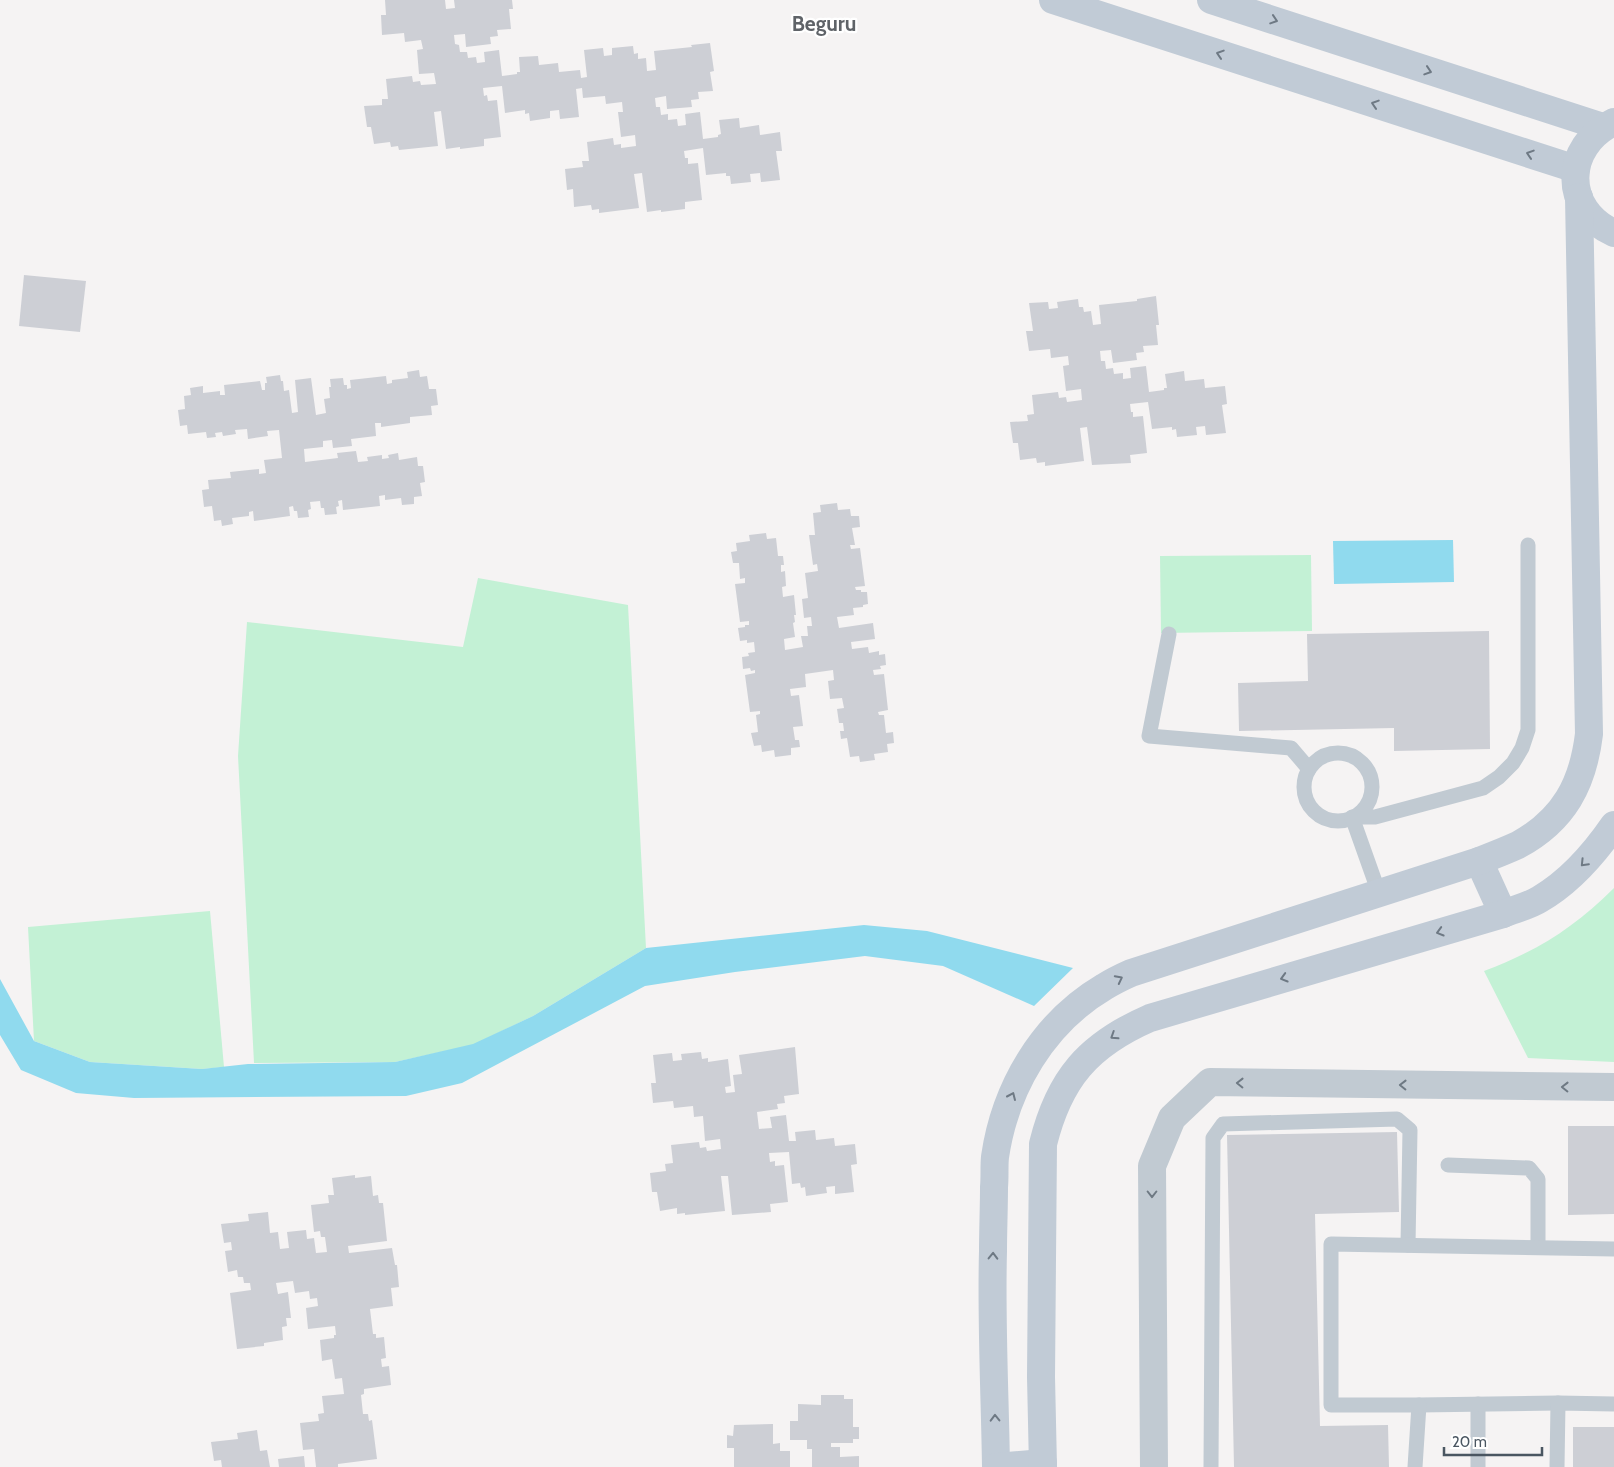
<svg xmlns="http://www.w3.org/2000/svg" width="1614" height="1467" viewBox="0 0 1614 1467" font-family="Cabin,sans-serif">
<rect width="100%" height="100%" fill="#f5f3f3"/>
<g fill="#c3f1d5">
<path d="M1311 555 1312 631 1161 633 1160 556Z"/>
<path d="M478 578 628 605 646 948 533 1016 473 1045 395 1062 254 1063 238 756 247 622 463 647Z"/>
<path d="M1614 888V1062L1528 1058 1484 971C1537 951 1574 928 1614 888Z"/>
<path d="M210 911 224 1067 202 1069 90 1062 34 1041 28 927Z"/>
</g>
<g fill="#90daee">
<path d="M1453 540 1454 582 1334 584 1333 541Z"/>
<path d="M864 925 927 931 1073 968 1034 1006 943 966 865 956 735 972 645 986 462 1083 406 1096 134 1098 76 1093 21 1070 0 1035V979L34 1041 90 1062 202 1069 248 1064 395 1062 473 1044 533 1016 646 948Z"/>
</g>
<g fill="#cdcfd5">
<path d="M385 0H445L446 9 455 8 454 0H512L513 9H509L511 29 497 30 498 36 490 37 491 44 466 47 465 34 454 35 455 44 459 45 460 52H467L468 58 476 57 477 63 485 62 484 52 499 50 502 76 517 74V72H520L519 57 538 56 539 65 558 63 559 72 580 70 581 78 587 77 584 50 603 48 604 56 612 55V48L633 46 634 54 638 53V59L646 58 647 71 656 70 654 51 692 47 691 45 710 43 714 71 710 72 713 91 698 92 699 99 691 100 692 107 667 109 666 96 655 98 656 107H660L661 115 668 114V120L677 119 678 126 686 125 685 114 700 112 703 139 718 137V135L721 134 719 120 739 118 740 128 759 125 760 135 780 132 782 151H776L780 180 761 182 760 173 750 174 751 182 731 184 730 176H726V173L706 175 703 148 684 151 685 158H688V164L698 163 702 200 685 202V209L661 212V210L647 212 642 173 634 174 639 208 599 213V209L592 210 591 205 574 207 573 189 567 190 565 169 583 167 582 161H589L587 142 613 138 614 145 621 144V148L636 146 635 135 621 137 618 112H623L622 102 606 104 605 96 583 98 582 88 576 89 579 117 560 119 559 110 550 111V118L530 121 529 113 525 114V110L505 113 502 86 483 88 484 96 487 95 488 101 497 100 501 137 484 139V146L460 149V147L446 149 441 111 434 112 438 146 399 150 398 146 391 147 390 142 374 144 371 127H367L364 106 382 105V99H388L386 79 412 76 413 82 420 81 421 85 436 84 434 73 419 74 417 50 423 49 421 40 405 42 404 33 382 35 381 15H386Z"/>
<path d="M24 275 86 281 80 332 19 326Z"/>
<path d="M1156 296 1159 325H1156L1158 345 1143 346 1144 352 1136 353 1137 360 1113 363 1111 350 1100 351 1101 361H1105L1106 369 1113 368 1114 374 1123 373V379L1131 378 1130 368 1146 366 1149 392 1164 390V388H1167L1165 374 1184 371 1185 381 1204 379 1205 388 1225 386 1227 404 1222 405 1226 433 1206 435 1205 426 1196 427 1197 435 1177 437 1176 429 1172 430V427L1152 429 1148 402 1130 404 1131 412H1133V417L1143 416 1147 453 1130 455 1131 463 1092 465 1087 427 1080 428 1084 461 1045 466V462L1037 463 1036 458 1020 460 1018 443H1013L1010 422 1028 421 1027 415 1034 414 1032 395 1058 392 1059 398 1066 397 1067 402 1082 400 1081 389 1066 391 1063 366 1069 365 1068 356 1051 358 1050 349 1029 351 1026 331H1033L1029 303 1048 302 1049 309 1058 308 1057 302 1078 299 1079 307H1083L1084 312 1091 311 1093 325 1101 324 1099 305 1137 301V299Z"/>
<path d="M419 370 420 377 427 376 429 389H436L438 405 431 406 432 415 410 417V423L381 427V423H375L376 436 351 439 352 446 333 448 332 440 323 441V447L304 449 305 462 338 458 337 453 356 451 358 462 368 461 367 457 382 455V459L389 458 388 455 398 453 399 460 417 457 418 466H423L425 482 420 483 422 496 414 497V504L402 505 401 498 385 500V495L379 496 380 506 343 510 342 500 338 501 339 506 336 507 337 514 325 515 324 508H321L320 501 310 502 311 509 308 510 309 517 298 518 297 511H294L293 506 289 507 290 516 254 521 253 511 249 512V516L232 518 233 524 222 526 221 520 214 521 212 506 204 507 202 490 209 489 208 480 231 478 230 472 259 469V474L266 473 264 460 282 458 279 430 267 431 268 436 248 439 247 429 235 430 236 434 223 436 222 432 215 433 216 437 207 438 206 432 188 434 187 425 180 426 178 410 185 409 184 396 191 395 190 388 203 386V393L220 391V395H225L224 385 260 381 262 390H265V383H267L266 377 280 375 281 381H283L284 391 289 390 292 413 298 412 295 380 311 378 316 415 326 413 324 399 330 398 329 387H331L330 379 343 378 344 385H347V389L351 388 350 380 386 376 387 384 392 383V380L408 378 407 372Z"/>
<path d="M837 503 838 510 850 509 851 516H859L860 527 852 528 855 545H850L851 549 860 548 865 586 855 587 856 590H861V592H867L868 604 863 605V607L853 608 854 615 837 617 839 628 873 623 875 639 851 642 852 649 868 647 869 653 879 651V655L885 654 886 665 880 666 881 669 873 670 874 675 884 674 888 710 878 712 879 715H884L886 733 893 732 894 743 887 744 888 752 874 754 875 760 860 762 859 756 850 757 847 738 841 739 840 731H844L843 723H839L837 709 844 708 842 698 830 699 828 681 834 680 833 670 805 674 806 687 790 689 791 696 799 695 803 726 793 727 795 740H799L800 747 791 748V755L775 757 774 750 762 752 761 745 754 746 751 733 758 732 756 715 760 714V711L750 712 745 675 755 673V670L751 671 750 668 743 669 742 657 749 656 748 653 755 652 754 642 747 643V640L740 641 738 628 745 627V625H749V621L740 622 735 584 745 583V578L740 579 739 563H733L731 552 737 551 736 543 750 541 749 535 766 533 767 539 776 538 778 556H783L784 565H781V572L785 571 786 586 782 587 783 597 794 595 796 615H794L795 622 793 623 795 637 784 639 785 650 803 647 801 636H808L807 626H812L811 617 804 618 802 599 808 598 805 573 818 571 817 564 813 565 809 535H815L813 513 821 512 820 505Z"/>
<path d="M1489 631 1490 749 1394 751V728L1239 731 1238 683 1308 681 1307 634Z"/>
<path d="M795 1047 799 1094 784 1096 785 1103 777 1104 778 1109 757 1112 759 1129 772 1128 770 1117 786 1115 789 1141H796L795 1132 815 1130 816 1140 834 1138 835 1146 855 1144 857 1164 851 1165 854 1192 835 1194V1186L826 1187 827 1193 806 1196 805 1187 801 1188 800 1183 792 1184 789 1152 769 1153 770 1162 775 1161V1166L784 1165 788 1202 770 1204 771 1212 732 1215 728 1176H721L725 1211 685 1215V1213L677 1214V1208L660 1211 657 1192H652L650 1173 666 1171 665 1164 673 1163 671 1145 699 1142 700 1148 706 1147 707 1151 721 1149 720 1139 705 1141 703 1116 694 1117 693 1106 674 1108 673 1101 653 1103 651 1083H656L653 1055 672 1053 673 1061 682 1060 681 1054 701 1052 702 1059 708 1058V1062L728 1059 731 1086 725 1087 726 1093 735 1092 733 1075 742 1074 739 1055Z"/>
<path d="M1568 1126H1614V1214L1568 1215Z"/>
<path d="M1397 1132 1399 1212 1315 1214 1320 1426 1388 1425 1389 1467H1234L1227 1135Z"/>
<path d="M355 1175V1178L371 1176 373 1196 378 1195 379 1203H383L387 1241 348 1246 349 1253 392 1248 395 1265H397L399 1287 391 1288 393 1306 370 1309 373 1334H376V1338L384 1337 386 1358 381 1359 382 1367 389 1366 391 1385 364 1389V1394L361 1395 363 1414H368L369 1421 372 1420 377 1459 338 1464V1467H316L314 1449 303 1450 300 1423 319 1421 318 1414 324 1413 322 1396 344 1394 342 1378 335 1379 332 1359 322 1361 320 1340 334 1338V1335H336L335 1326 308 1329 306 1308 318 1306 317 1298 310 1299 309 1291 295 1293 293 1281 276 1283 278 1294 288 1292 291 1318H286L287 1326 282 1327 283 1340 264 1343V1346L237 1349 230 1293 251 1290 250 1283H244L243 1277H238L237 1270 228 1272 225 1251 232 1250 231 1242 224 1243 221 1224 249 1221 248 1214 268 1212 270 1233 278 1232 280 1249 289 1248 287 1232 306 1230 307 1239 314 1238 316 1253 327 1252 325 1237H321L320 1231 314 1232 311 1205 329 1203 328 1195H334L332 1178Z"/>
<path d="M821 1395H844V1399H853V1427H859V1439H853V1443H831V1447H840V1457L859 1456V1467H812V1449H807V1440H790V1421H798V1404L821 1405Z"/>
<path d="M773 1424V1444L780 1443V1451H790V1467H734V1448H727V1435L733 1436 734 1425Z"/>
<rect x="1573" y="1427" width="41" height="40"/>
<path d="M257 1430 260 1451 267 1450 270 1467H222L221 1460 214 1461 211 1442 238 1439 237 1433Z"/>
<path d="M304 1456 305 1467H279L278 1459Z"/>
</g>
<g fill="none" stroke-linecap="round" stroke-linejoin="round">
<g stroke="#c1cad2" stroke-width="15">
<path d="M1169 634 1149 736 1291 748 1309 769"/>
<circle cx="1338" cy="787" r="34"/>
<path d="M1379 893 1352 817H1375L1483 788 1499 777 1513 763 1522 748 1528 730V545"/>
<path d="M1448 1165 1529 1168 1538 1179V1247"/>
<path d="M1478 1404V1467"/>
<path d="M1419 1405 1558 1403"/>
<path d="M1211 1467 1213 1138 1223 1124 1397 1119 1410 1130 1408 1245"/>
<path d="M1415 1467 1419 1405H1331V1244L1614 1249"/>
<path d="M1557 1467 1558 1403 1614 1404"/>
</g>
<path stroke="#c1cad2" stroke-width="28" d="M1154 1467 1152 1166 1172 1118 1210 1082 1614 1087"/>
<g stroke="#c1cbd6" stroke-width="28">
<path d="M1053 0 1576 169"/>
<path d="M1211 0 1603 127"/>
<path d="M1614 122C1563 146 1562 210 1614 233"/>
<path d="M1479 861 1503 914"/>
<path d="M996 1467C995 1395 991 1323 993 1251 993 1230 994 1208 994 1187 995 1177 994 1166 995 1157 1005 1088 1043 1023 1104 987 1112 982 1122 977 1131 973L1479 861C1492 856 1505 851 1518 845 1564 820 1583 784 1589 734L1579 197"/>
<path d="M996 1467 1043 1463"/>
<path d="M1043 1467 1041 1377 1043 1144C1059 1079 1088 1045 1150 1018L1503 914C1515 909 1529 906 1540 899 1571 881 1594 854 1614 825"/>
</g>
</g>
<defs><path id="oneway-chevron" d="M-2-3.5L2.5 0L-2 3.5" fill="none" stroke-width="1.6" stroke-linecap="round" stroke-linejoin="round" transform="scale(1.25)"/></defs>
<g stroke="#6e7984">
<use href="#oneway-chevron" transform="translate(1274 20) rotate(18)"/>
<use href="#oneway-chevron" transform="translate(1220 54) rotate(-162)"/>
<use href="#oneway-chevron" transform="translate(1428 71) rotate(18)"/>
<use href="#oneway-chevron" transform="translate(1375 104) rotate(-162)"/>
<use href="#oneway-chevron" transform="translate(1530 154) rotate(-162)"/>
<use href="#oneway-chevron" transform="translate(1584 863) rotate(134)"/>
<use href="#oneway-chevron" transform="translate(1440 932) rotate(164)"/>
<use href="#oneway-chevron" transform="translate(1284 978) rotate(164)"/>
<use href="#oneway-chevron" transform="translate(1119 979) rotate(-27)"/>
<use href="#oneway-chevron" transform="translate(1114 1036) rotate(147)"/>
<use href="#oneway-chevron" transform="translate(1012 1096) rotate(-66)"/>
<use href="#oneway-chevron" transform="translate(993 1256) rotate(-89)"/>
<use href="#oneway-chevron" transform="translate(995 1418) rotate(-91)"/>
</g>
<g stroke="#6e7983">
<use href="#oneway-chevron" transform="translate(1240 1083) rotate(-179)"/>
<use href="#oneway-chevron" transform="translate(1403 1085) rotate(-179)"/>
<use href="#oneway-chevron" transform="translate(1565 1087) rotate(-179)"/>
<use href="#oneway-chevron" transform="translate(1152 1194) rotate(90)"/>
</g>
<g text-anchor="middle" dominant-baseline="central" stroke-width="4.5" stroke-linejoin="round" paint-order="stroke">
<g font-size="21" font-weight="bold" fill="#5f6368" stroke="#fff">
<text x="824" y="23">Beguru</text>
</g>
</g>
<path d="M1444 1447v8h98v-8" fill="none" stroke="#4a5661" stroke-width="2.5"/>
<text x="1452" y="1447" font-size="15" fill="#4a5661" stroke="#ffffff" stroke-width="4" paint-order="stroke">20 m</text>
</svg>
